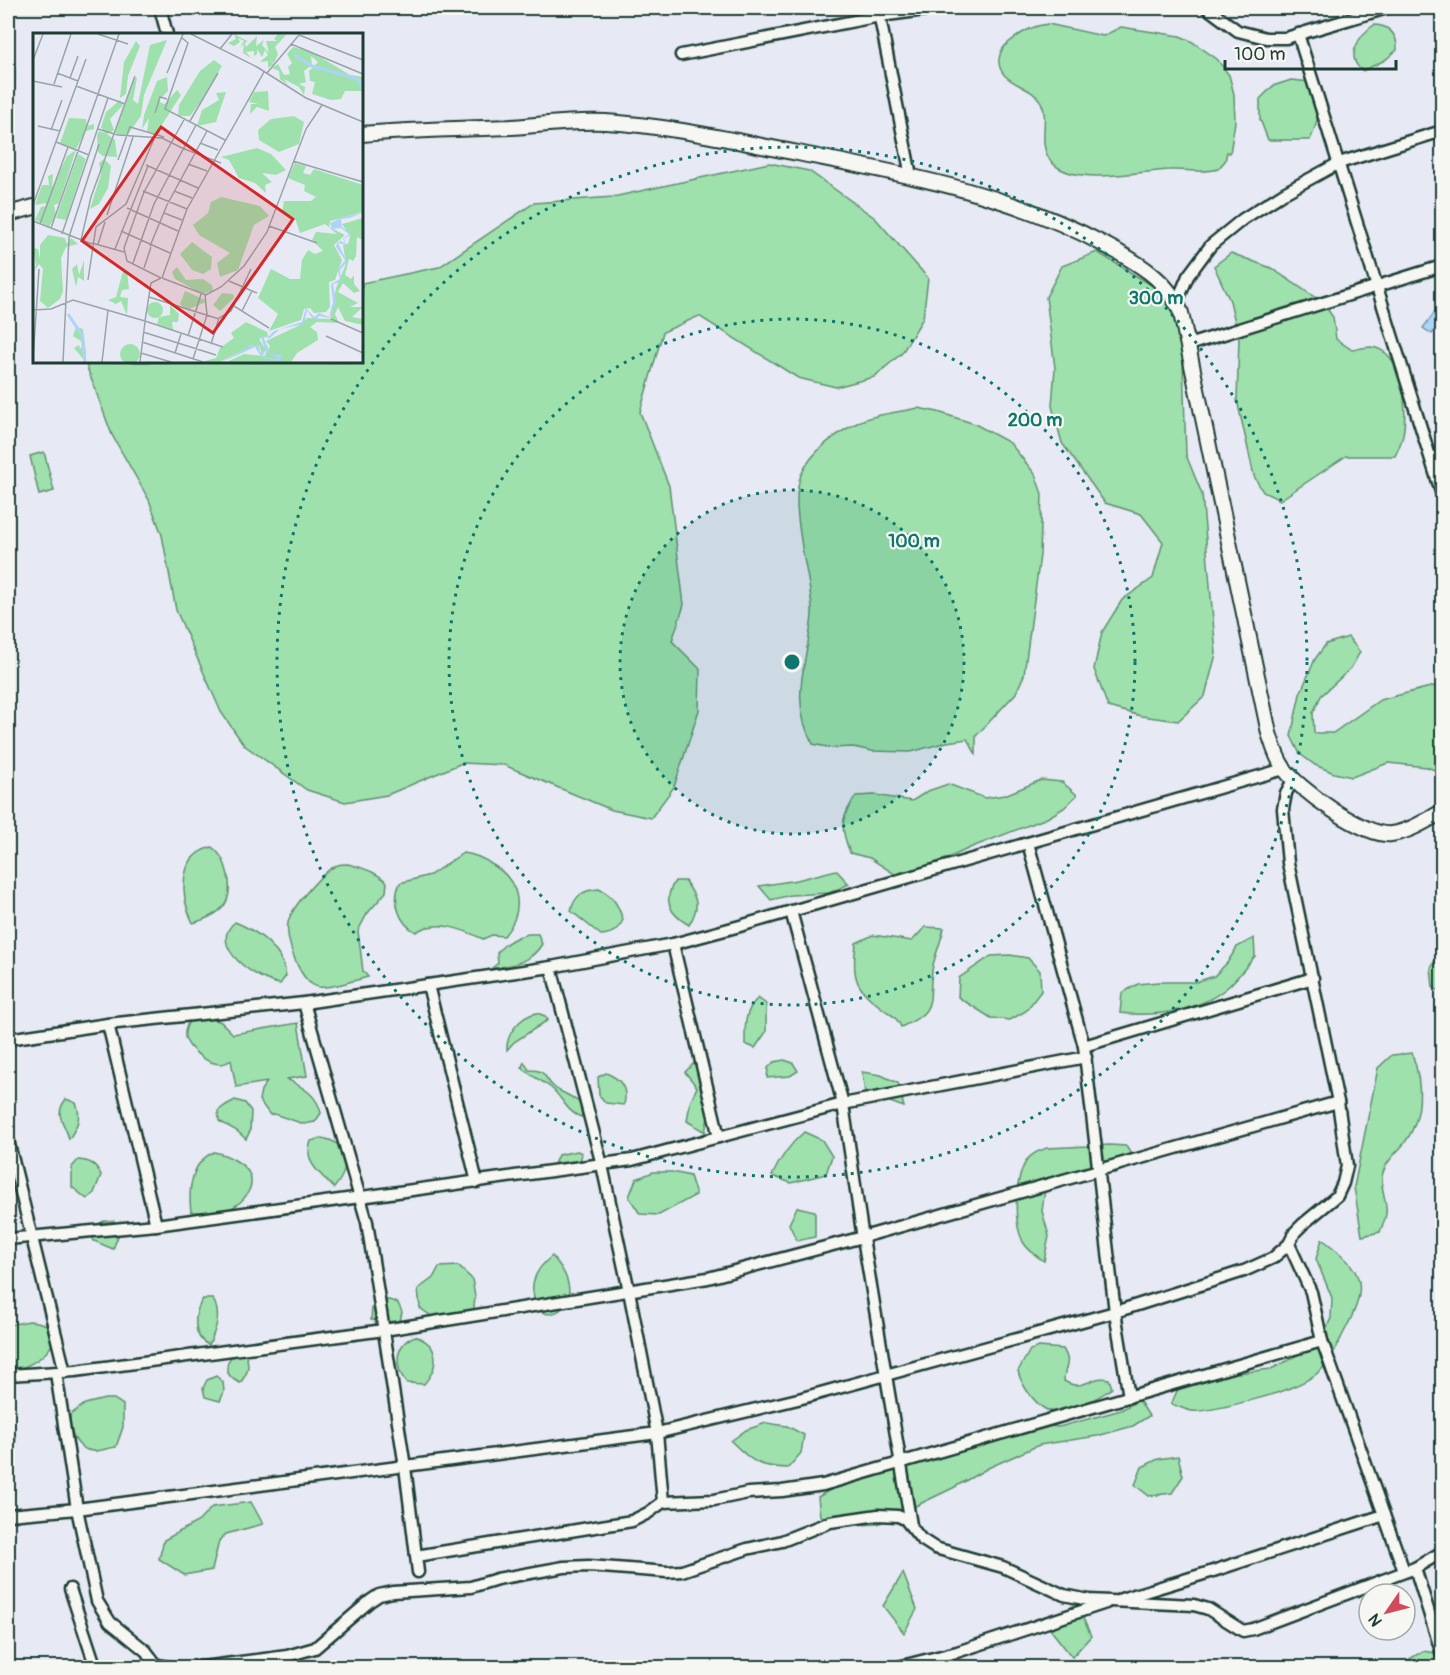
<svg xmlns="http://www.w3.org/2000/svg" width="1450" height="1675" viewBox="0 0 1450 1675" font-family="Pangolin,sans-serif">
<rect width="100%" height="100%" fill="#e7e9f5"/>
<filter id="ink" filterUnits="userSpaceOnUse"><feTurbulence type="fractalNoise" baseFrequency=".0167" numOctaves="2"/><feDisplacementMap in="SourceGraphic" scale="12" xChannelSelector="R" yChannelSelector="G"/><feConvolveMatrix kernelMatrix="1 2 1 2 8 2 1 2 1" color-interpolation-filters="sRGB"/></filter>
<g filter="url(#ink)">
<g fill="#9ee1ac" stroke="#5e8f70" stroke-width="1.5">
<path d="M1048 24 1103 36 1121 27 1180 36 1191 41 1217 59 1229 75 1234 94 1235 122 1230 153 1227 152 1225 161 1218 169C1201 174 1186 169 1169 170 1140 171 1070 188 1050 160 1037 142 1050 120 1041 102 1032 85 997 84 999 59 1000 52 1003 47 1008 43 1021 33 1031 26 1048 24Z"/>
<path d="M1374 25C1389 25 1398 35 1397 50L1385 60 1363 71C1344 58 1359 35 1374 25Z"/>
<path d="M8 52 15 71 13 132 8 136Z"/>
<path d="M1291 80 1311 82C1320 107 1321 116 1310 140H1268L1260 119V99L1273 86Z"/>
<path d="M769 163 809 171 875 218 928 278 923 318 902 353 874 377 836 387 798 378 699 316 663 332 640 412 669 486 684 605 672 641 700 669 699 710 674 787 651 818 612 810 504 765 462 763 387 795 345 802 307 790 244 745 221 712 176 610 162 535 149 500 112 435 85 362H362V283L439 267 534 203 613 197Z"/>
<path d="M1097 252 1168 295 1182 331 1186 455 1202 494 1216 654 1205 696 1178 721 1141 716 1108 707 1094 669 1102 632 1122 600 1153 578 1163 542 1141 514 1105 503 1062 443 1052 406 1055 368 1046 297 1062 266Z"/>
<path d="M1231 253 1271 268 1322 302 1333 317 1336 339 1352 350C1358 349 1365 347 1371 347 1404 350 1408 410 1403 435 1402 442 1398 449 1395 456H1346L1280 500 1263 492 1254 476 1237 400 1239 339 1230 301 1214 266Z"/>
<path d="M918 408 938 412 975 424 1010 443 1035 474 1042 494 1040 555 1024 675 1016 693 976 736V754L967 739 947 742 911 752 872 751 853 747 832 748 813 744C788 700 808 661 812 615 813 597 805 567 802 547 799 526 793 496 801 475 811 451 838 432 861 421 876 414 901 412 918 408Z"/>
<path d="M44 452 54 491 39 495 30 456Z"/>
<path d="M1348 637 1360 652 1351 668 1321 696 1313 713 1314 733H1333L1380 700 1442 684V773L1427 767 1388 763 1352 777 1334 773 1315 765 1300 754 1291 736 1300 694 1315 659 1326 644Z"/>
<path d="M1041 780 1062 782 1077 795 1064 808 1047 818 972 847 902 879 870 858 850 853C840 827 840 819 856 796L874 795 912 801 928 791 948 784 985 798 1005 795Z"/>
<path d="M212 847C222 855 225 863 228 875 234 905 220 915 193 923 180 897 177 855 212 847Z"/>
<path d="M463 853C475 854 483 858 493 865 521 882 525 911 504 936L492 935 483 939C462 929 437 919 416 932 398 923 392 900 400 883L430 875Z"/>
<path d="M348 864C362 867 376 872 387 882L386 892 367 914 358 931 363 971 368 977C355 980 331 989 318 987 300 983 285 940 288 923 290 909 324 869 338 865 341 864 344 864 348 864Z"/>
<path d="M836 870 849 884 829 893 791 895 771 900 759 886 797 880Z"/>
<path d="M675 881H685C697 898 701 905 689 925 670 914 662 901 675 881Z"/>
<path d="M599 889C614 896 618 905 623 920 618 930 613 934 601 935L571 911C574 896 583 890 599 889Z"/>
<path d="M235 922C259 932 282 948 286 976L280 984C256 980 206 946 235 922Z"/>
<path d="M925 927 944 928C941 941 936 953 933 965 926 999 941 1010 901 1027 898 1019 893 1016 886 1011 856 989 851 980 856 943L873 935 912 941Z"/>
<path d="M528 934H538L542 944C531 963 511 965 491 969L498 963 497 953C505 942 515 937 528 934Z"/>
<path d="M1254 938 1255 956C1247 966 1239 976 1230 985 1202 1011 1156 1017 1120 1013L1122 993 1138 984 1158 982H1196L1214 976 1227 963 1237 947Z"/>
<path d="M1442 946V993L1433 987 1431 968Z"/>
<path d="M1010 955 1028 958 1040 971 1041 991 1026 1011 1010 1020 991 1018 958 997 959 978 991 956Z"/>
<path d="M758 998 766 1004V1032L755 1048 745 1044C745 1026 744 1011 758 998Z"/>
<path d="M537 1013 545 1016 548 1020 514 1042 507 1050C506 1034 520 1016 537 1013Z"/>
<path d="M200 1015 221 1022 233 1034 298 1023 307 1076 287 1079C303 1088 317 1094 321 1113L315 1122 304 1124 274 1114 270 1115 259 1100 261 1090 267 1082 236 1087 231 1060C216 1072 189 1052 185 1037 184 1030 187 1024 191 1018Z"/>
<path d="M1412 1053C1423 1084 1424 1120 1402 1146 1394 1155 1384 1164 1382 1177 1380 1189 1388 1202 1386 1214 1385 1220 1382 1226 1380 1232L1362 1236 1354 1187 1378 1068 1392 1055Z"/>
<path d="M698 1059 711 1074 713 1093 705 1132 687 1121 690 1103 697 1087 685 1072Z"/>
<path d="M784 1060 793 1063 798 1071 790 1076 767 1078 768 1068 774 1062Z"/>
<path d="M524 1062 529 1070C549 1070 542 1078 555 1088 564 1095 589 1100 581 1117 566 1112 562 1096 550 1087 541 1080 530 1076 522 1067Z"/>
<path d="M862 1072 881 1075 898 1083 904 1107 865 1093Z"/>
<path d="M606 1073C621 1079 628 1088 624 1105L606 1103 599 1095 598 1077Z"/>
<path d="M66 1099 76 1103C82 1117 77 1127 69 1139 65 1122 53 1116 66 1099Z"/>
<path d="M235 1100 245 1103 251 1111 250 1131 246 1139 237 1131 219 1121 218 1111 226 1105Z"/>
<path d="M804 1132 822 1140 832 1156 826 1174 791 1183 772 1176C780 1158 789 1145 804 1132Z"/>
<path d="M321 1138C350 1142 351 1168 334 1188 320 1173 303 1163 311 1141Z"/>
<path d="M1110 1145 1126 1146 1131 1154V1164C1110 1181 1110 1169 1091 1172 1077 1173 1058 1184 1045 1189L1042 1211 1049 1236 1044 1261C1036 1256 1028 1250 1023 1242 1013 1222 1014 1179 1027 1160 1032 1153 1039 1151 1047 1148Z"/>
<path d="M577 1151 582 1153 580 1162 554 1164 558 1155Z"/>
<path d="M214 1152C225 1154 245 1163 250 1175 255 1189 242 1204 229 1209 217 1213 203 1211 191 1212 188 1189 191 1162 214 1152Z"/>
<path d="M78 1160C91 1161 96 1164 101 1175L94 1193 87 1199 72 1187V1167Z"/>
<path d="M653 1172H672L690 1176 696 1195 659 1215 640 1214 629 1197 636 1179Z"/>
<path d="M797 1207 815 1211V1237L797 1241 789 1224Z"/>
<path d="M104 1221H114L120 1231 113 1249 94 1241 90 1233 96 1225Z"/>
<path d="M1322 1239C1366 1272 1369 1286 1343 1334 1337 1346 1331 1361 1321 1370 1314 1377 1300 1384 1290 1388 1275 1395 1207 1413 1192 1411 1185 1410 1178 1406 1171 1404L1179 1387 1197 1378 1271 1369 1291 1359 1323 1336 1331 1318 1332 1298 1316 1259Z"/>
<path d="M552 1256C593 1301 548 1328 536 1306 534 1303 534 1295 533 1292 531 1277 542 1264 552 1256Z"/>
<path d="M458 1266 472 1279 475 1297 473 1317 437 1320 420 1308 418 1289 433 1278 439 1267Z"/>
<path d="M203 1299H213C222 1315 216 1329 209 1345 192 1338 193 1313 203 1299Z"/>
<path d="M389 1300 398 1303 402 1312 400 1321 380 1322 371 1320 372 1307 379 1301Z"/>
<path d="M29 1321C85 1326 35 1373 8 1369V1325Z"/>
<path d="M415 1336C440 1345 440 1366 424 1384L407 1383C393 1367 395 1344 415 1336Z"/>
<path d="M1039 1347 1063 1349C1073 1365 1063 1367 1064 1381 1083 1393 1092 1374 1109 1379L1112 1388C1101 1397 1069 1412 1055 1412 1039 1412 1021 1385 1018 1371L1030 1350Z"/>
<path d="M238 1351 246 1355C250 1367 248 1373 240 1383 223 1376 223 1361 238 1351Z"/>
<path d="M216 1376 223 1382 224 1392 220 1401 205 1397 203 1388 207 1380Z"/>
<path d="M105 1399H114L123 1405V1427L116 1447C109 1448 100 1451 93 1451 75 1450 69 1429 70 1415L85 1404Z"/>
<path d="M1139 1400 1149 1416 1133 1426 1097 1436 1039 1445 988 1468 953 1488 878 1524 858 1525 820 1516 818 1497 835 1487 888 1467 967 1446 1001 1428 1021 1423 1059 1427 1121 1410Z"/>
<path d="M766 1423 787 1426 804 1435 801 1453 788 1468C758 1467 752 1462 731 1441L746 1430Z"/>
<path d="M8 1432 16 1437 15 1447 8 1462Z"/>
<path d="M1178 1456 1183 1476 1172 1493 1149 1496 1135 1485 1142 1467 1158 1459Z"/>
<path d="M251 1502 263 1524 226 1534 219 1541 212 1570 184 1575 159 1559 164 1540 199 1521 212 1507Z"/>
<path d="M903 1573 917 1609 904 1633 883 1606Z"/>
<path d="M1076 1602 1091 1636 1072 1657 1050 1629Z"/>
<path d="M1423 1651 1442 1654 1438 1667 1403 1668 1406 1661Z"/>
</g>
<path fill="#add3f7" stroke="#7497a9" stroke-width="1.5" d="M1440 305 1442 307V320L1432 334 1423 328Z"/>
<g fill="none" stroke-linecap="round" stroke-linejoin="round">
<g stroke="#1f3d34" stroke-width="15">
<g id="minor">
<path d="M160 8 167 34"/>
<path d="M878 8 911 176"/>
<path d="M1207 8 1238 31 1266 38H1286L1387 8"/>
<path d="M1298 34 1442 495"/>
<path d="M681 55 880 16 940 8"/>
<path d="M1177 302 1188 276 1211 245 1243 219 1284 193 1339 163 1442 131"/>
<path d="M1188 345 1442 266"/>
<path d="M1028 843 1084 1046 1115 1312 1129 1397"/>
<path d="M791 911 843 1104 862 1232 911 1525"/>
<path d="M673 944 719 1137"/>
<path d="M551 967 602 1165 629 1291 657 1433 663 1502"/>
<path d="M428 985 477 1182"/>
<path d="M304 1003 367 1222 405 1467 418 1572"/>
<path d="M108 1024 156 1225"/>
<path d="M8 1039 108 1024 304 1003 551 967 673 944 740 926 1284 769"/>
<path d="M1084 1046 1313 978"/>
<path d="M8 1140 65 1372"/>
<path d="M8 1239 156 1225 632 1160 843 1104 1086 1057"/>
<path d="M1289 1244 1311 1292 1322 1341 1404 1571"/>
<path d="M56 1373 77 1509 97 1601 110 1622 146 1651 159 1668"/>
<path d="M8 1375 75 1371 384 1330 708 1278 863 1237 1338 1102"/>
<path d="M8 1515 77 1509 657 1433 802 1398 1115 1312 1244 1271 1273 1258 1289 1244 1295 1232 1303 1224 1337 1196 1343 1183 1347 1166 1338 1102 1288 863 1283 809 1286 793 1293 780"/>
<path d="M416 1556 632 1521 648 1513 663 1502 714 1500 748 1493 782 1491 823 1485 1322 1341"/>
<path d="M1415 1568 1442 1654"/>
<path d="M70 1589 96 1668"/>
<path d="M1121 1599 1207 1573 1384 1515"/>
<path d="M157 1665 176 1668"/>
<path d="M195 1668 287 1656 315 1648 370 1601 379 1595 393 1592 471 1587 497 1579 564 1567 589 1566 667 1572 682 1571 747 1549 782 1541 830 1522 878 1515 898 1516 905 1519 921 1539 935 1548 1003 1567 1064 1595 1089 1600 1194 1605 1208 1609 1243 1631 1253 1629 1415 1568 1442 1552"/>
<path d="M894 1668 957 1652 1106 1603"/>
</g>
</g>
<g stroke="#1f3d34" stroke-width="18">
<g id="tertiary">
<path d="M362 134C411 130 461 129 511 127 542 125 575 120 606 122 671 126 735 141 798 153 903 174 1010 193 1105 245 1135 261 1169 280 1181 313L1269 733C1273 745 1276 757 1283 767 1297 789 1365 837 1391 834 1409 832 1427 820 1442 812"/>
<path d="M8 214 34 207"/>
</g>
</g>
<use href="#minor" stroke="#f6f6f2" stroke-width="10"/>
<use href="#tertiary" stroke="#f6f6f2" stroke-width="14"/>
</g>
</g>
<circle cx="792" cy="662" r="172" fill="#0f766e" fill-opacity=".12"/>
<g fill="none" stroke="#0f766e" stroke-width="3" stroke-dasharray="3 6">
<circle cx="792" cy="662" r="172"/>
<circle cx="792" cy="662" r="343"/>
<circle cx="792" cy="662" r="515"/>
</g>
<g transform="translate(33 33)">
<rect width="330" height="330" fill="#e7e9f5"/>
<path d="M201 1 214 8 222 1 212 10 213 14 224 3 223 13 231 7 229 12 236 20 233 8H244L241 6 245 1 253 2 242 14 245 21 241 30 236 27 241 31 235 35V28L227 29 235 22 232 17 229 24 224 16V21L221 23V18L213 19 218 25 210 20 211 11 207 14 211 8 205 5 207 9 201 13 195 10 203 6ZM134 7 111 62 108 83 95 101 88 103 82 100 101 45H104L100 67 105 71 117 12ZM103 8 107 13 95 43 93 61 87 65 91 29ZM260 14 279 19 317 42 330 44V58H312L308 66 298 67 279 61 282 49 277 48 276 38 285 29 278 23 279 32 271 38 273 49 266 51 272 54 271 62 266 54 251 46 255 52 247 46 246 38 239 35 245 31 251 42 257 41 255 34 259 30 254 21ZM181 27 189 33 166 71 157 83H145L146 72 167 38ZM134 44 135 58 126 67 128 70 132 71 144 57 148 62 123 101 114 99 116 85 109 96 111 82 124 48ZM235 58 236 78 224 74 217 81 218 71H225L216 69 221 59ZM193 59 183 89 164 93 169 77 186 67 183 60ZM87 67 90 72 77 86 81 97 74 101 82 107 84 124 70 123 65 119 64 102 66 98 72 100 68 94 73 79ZM261 83 271 89 266 111 246 119 226 107 225 97 238 86ZM36 85 53 86 54 93 61 91V96L53 98 43 116 27 110ZM224 115 238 121 253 137 243 142 229 140 239 149 232 152 233 160 222 150 206 145 196 127 188 124ZM43 117 26 170 21 172 23 182 16 194 2 187 8 174 13 173V170L2 172 9 152H16L15 143 20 141 19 155 34 123ZM45 121 53 126 33 187 23 185ZM71 126 78 133 75 155 66 171 57 176 68 141 66 130ZM262 130 273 133 270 140 277 142 281 136 330 152V179L297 188 296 194 312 202 301 212 309 227 302 247 296 249 297 274 293 279 281 280 277 275 271 276 268 287 236 298 245 281 225 265 238 236 257 246H267L269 227 275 217 282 221 290 218 279 207 283 199 304 201 292 191 267 200 262 185 249 180 251 168H278L283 164 271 158 272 152 255 145ZM188 164 227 173 236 183 221 192 205 237 187 244 184 230 197 220 166 202 160 192 175 180 178 169ZM330 185V207L324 204 323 223 320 228 316 226 312 242 318 246 321 242V251L327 258 321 260 310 250 305 259 325 270 317 274H330L319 284 330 286V292L312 288 305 274 302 281 306 290 284 289 277 294 284 299 285 307 264 320 258 329H194L211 321 232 323 237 313 233 308 267 292 274 285 297 286 303 255 313 231 310 212 315 211 317 203 309 191ZM15 202 32 205 34 211 38 205 45 211 33 214 28 225 30 258 27 266 15 275 7 268 10 236 6 231 0 239 3 232 0 215 5 216 7 226V212ZM159 209 179 224 178 236 170 241 159 237 147 221ZM51 227V248L45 244 43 254 39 236 44 231 46 242ZM144 234 153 247 170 246 179 252 180 258 169 261 142 246 139 239ZM90 238H94L96 256 89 257 87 264 95 265 94 282 88 268 83 271 75 267 83 264ZM152 258 172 267 173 269 156 276 150 274 147 271ZM189 260 200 261 201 265 187 278 180 272ZM114 277a8 8 0 1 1 16 0a8 8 0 1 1-16 0ZM137 272 146 281 145 289H139L140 297 124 291 126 284 137 282ZM213 289 234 299 235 303 226 306 233 317 229 321 226 312H221L187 329H168L183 325 187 315 201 305 198 300ZM43 294 50 296 53 320 52 328 41 315 46 312 47 316 51 310 40 303ZM87 321a10 10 0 1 1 20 0a10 10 0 1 1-20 0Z" fill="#9ee1ac"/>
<path d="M330 180 316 185 308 186 309 194 317 200V202L311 206 314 212 305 210 314 229 307 237 308 245 307 249 300 251 303 269 296 285 286 283 281 290 283 286 279 285 274 277 271 291 247 296 237 305 230 304 235 314V319L228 323 245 326 237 321 250 322 247 328 229 325 222 314 189 329 219 312H226L227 319 233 320 228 304 236 303 241 298 269 289 273 275 281 284 286 280 296 284 300 269 298 251 307 246 305 237 312 227 303 214 304 210 308 208 313 211 310 206 316 201 308 195 299 196 297 190 310 184Z" fill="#add3f7"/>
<path fill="none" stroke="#add3f7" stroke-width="3" d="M261 22 279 33 325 46 330 56M35 281 49 302 52 329"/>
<path fill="none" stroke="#97a4a8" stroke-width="1.5" d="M65 1 95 11M158 1 224 34 273 65 330 89M266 2 330 27M148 4 155 10 132 76 192 107M258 11 330 41M187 16 199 1M0 27 10 1M24 40 45 48M134 40 150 1M234 40 266 2M37 45 45 23M0 48 29 54M21 51 38 1M43 53 92 71M122 80 127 64 134 66M157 88 185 40M5 93 27 98M65 96 85 102 129 105 149 115M18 97 29 67M23 109 56 122M167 110 185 117M149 115 188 130M85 127 97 94 131 104M260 128 330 149M155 131 174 138M113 132 165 155M110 158 154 176M141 158 159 165M0 172 53 26M94 175 145 198M131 180 149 187M74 182 100 104M0 188 59 211M7 191 35 114M236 193 284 210M18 195 86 1M88 198 137 220M29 201 75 65M48 207 58 164 102 43M59 210 91 219M65 211 72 189M117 213 134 172 174 98M82 216 115 133M100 230 121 171 163 92M111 235 118 214M128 245 94 228 91 215 111 159 152 85M129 245 173 262 188 254 211 233 234 199 273 96 289 72M129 245 154 176 231 39M55 247 63 194 93 171 121 106M196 248 224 260M116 264 186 286M201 273 236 295M0 277 18 276 40 267 112 288 118 250 128 245M209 278 219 258M298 286 330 300M112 288 190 314M110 299 183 322M155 303 168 261M293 303 330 320M109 309 170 329M178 311 186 285 198 278 218 236M108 320 138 329M142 320 148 301M160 326 174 282 172 262M0 327 6 236M30 329 36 204 66 111M69 329 75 277M107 329 112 289"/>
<path fill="#d62828" fill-opacity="0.15" stroke="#d62828" stroke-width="3" d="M128 94 260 186 180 300 49 208Z"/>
<rect width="330" height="330" fill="none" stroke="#1f3d34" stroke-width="3"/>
</g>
<circle cx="792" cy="662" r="9" fill="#0f766e" stroke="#f6f6f2" stroke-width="3"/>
<g font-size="18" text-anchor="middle" font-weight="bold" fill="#0f766e" stroke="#f6f6f2" stroke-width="4.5" stroke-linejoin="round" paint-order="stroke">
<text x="1156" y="304">300 m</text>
<text x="1035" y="426">200 m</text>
<text x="914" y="547">100 m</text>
</g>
<rect width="1450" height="1675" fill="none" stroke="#f6f6f2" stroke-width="30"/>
<rect x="15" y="15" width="1420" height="1645" fill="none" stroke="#1f3d34" stroke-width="2" filter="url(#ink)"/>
<g transform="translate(1387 1612) rotate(235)"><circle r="28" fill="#f6f6f2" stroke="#a0aca6" stroke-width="1.5"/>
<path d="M0-4.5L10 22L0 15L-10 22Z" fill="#d1495b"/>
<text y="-9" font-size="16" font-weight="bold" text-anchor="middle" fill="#1f3d34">N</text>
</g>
<path d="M1225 60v9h171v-9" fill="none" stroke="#1f3d34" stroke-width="3"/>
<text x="1234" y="60" font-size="18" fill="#1f3d34" stroke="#f6f6f2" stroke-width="4.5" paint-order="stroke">100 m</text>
</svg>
